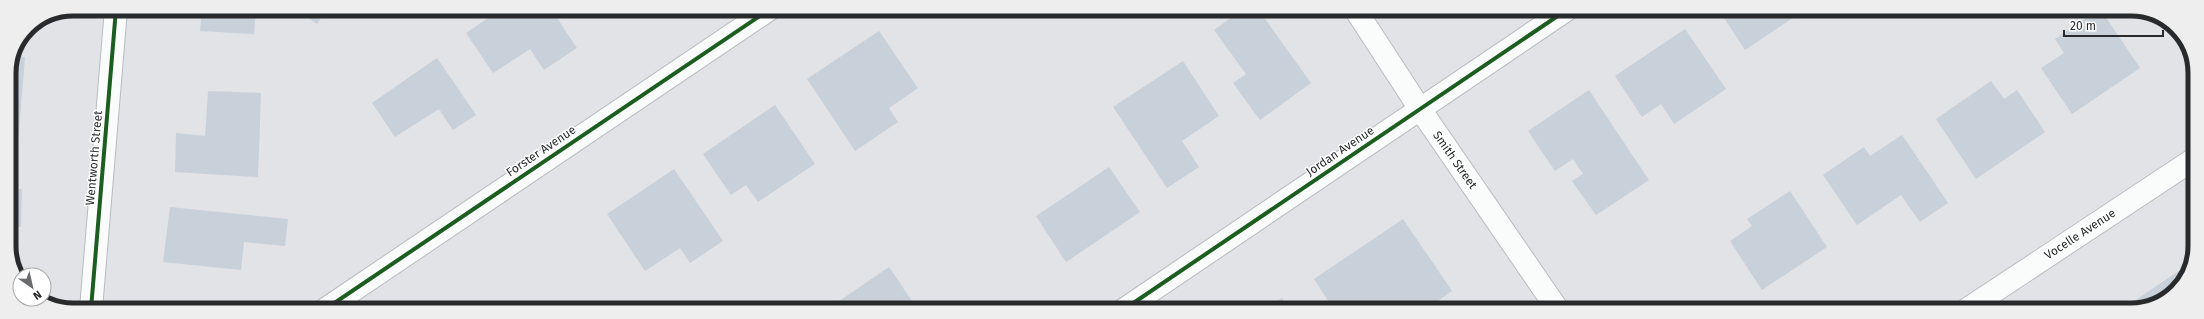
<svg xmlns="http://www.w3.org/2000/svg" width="2204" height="319" viewBox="0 0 2204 319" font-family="'Fira Sans',sans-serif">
<rect width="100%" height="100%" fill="#e1e3e6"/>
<g fill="#c8d0da">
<path d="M202 9H256L254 34 200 31Z"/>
<path d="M296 9H327L317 24Z"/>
<path d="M501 9H551L577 48 544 70 530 49 493 73 466 33Z"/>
<path d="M1243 9H1258L1311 83 1260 120 1233 83 1246 74 1214 30Z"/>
<path d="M1718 9H1806L1745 50Z"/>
<path d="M2098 10H2101L2140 68 2072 114 2041 68 2064 53 2055 39Z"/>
<path d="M2163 21 2173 25 2182 40 2178 43Z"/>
<path d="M1685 29 1726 89 1674 124 1661 104 1642 117 1615 76Z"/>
<path d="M879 31 918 88 889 108 898 122 855 151 807 79Z"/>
<path d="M16 56 25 57 18 143 10 142 9 73Z"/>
<path d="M437 58 476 115 453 130 439 109 395 137 372 103Z"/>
<path d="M1183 61 1219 116 1182 141 1199 167 1167 188 1113 107Z"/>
<path d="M1991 81 2004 99 2017 90 2045 132 1976 179 1936 119Z"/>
<path d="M1589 90 1649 180 1596 215 1572 181 1583 174 1573 159 1555 171 1528 131Z"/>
<path d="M208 91 261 93 258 177 175 172 176 133 205 136Z"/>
<path d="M775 105 815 164 758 202 746 185 731 195 703 154Z"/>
<path d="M1902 135 1948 203 1920 222 1901 195 1857 225 1823 175 1864 147 1870 156Z"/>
<path d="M1109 167 1140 212 1066 262 1036 216Z"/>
<path d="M674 169 723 241 690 263 680 248 645 271 607 214Z"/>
<path d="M10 188 22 189 21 227H11Z"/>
<path d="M1790 191 1827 247 1762 290 1730 241 1752 226 1747 219Z"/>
<path d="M170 207 288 219 285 246 244 242 241 270 163 262Z"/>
<path d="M1403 219 1452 291 1425 310H1334L1314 279Z"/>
<path d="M2189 264 2173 294 2131 310H2121Z"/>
<path d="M889 267 918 310H826Z"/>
<path d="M1282 298 1290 310H1264Z"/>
</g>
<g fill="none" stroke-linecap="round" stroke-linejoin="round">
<g stroke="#b9bbbe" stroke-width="24">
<g id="minor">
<path d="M1355 9 1420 109 1558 310"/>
<path d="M91 309 116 9"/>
<path d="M324 310 770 9"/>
<path d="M1123 310 1568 9"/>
<path d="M1966 310 2194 159"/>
</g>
</g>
<use href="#minor" stroke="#fafbfb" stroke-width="22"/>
<g stroke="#fff" stroke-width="6">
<g id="cycleway">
<path d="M91 309 116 9"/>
<path d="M324 310 770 9"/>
<path d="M1123 310 1568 9"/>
</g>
</g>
<use href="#cycleway" stroke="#1b5e20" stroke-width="4"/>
</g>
<g text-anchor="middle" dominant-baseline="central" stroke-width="3" stroke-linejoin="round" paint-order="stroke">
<g font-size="12" fill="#282a2c" stroke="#fff">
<text transform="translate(541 151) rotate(-34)">Forster Avenue</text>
<text transform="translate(1340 151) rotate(-34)">Jordan Avenue</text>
<text transform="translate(94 158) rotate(-85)">Wentworth Street</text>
<text transform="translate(1455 160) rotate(55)">Smith Street</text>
<text transform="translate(2080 234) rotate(-33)">Vocelle Avenue</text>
</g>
</g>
<path d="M0 0H2204V319H0ZM73 16H2131A57 57 0 0 1 2188 73V246A57 57 0 0 1 2131 303H73A57 57 0 0 1 16 246V73A57 57 0 0 1 73 16Z" fill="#eee" fill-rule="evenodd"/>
<path fill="none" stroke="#282a2c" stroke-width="5" d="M73 16H2131A57 57 0 0 1 2188 73V246A57 57 0 0 1 2131 303H73A57 57 0 0 1 16 246V73A57 57 0 0 1 73 16Z"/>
<g transform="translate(32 287) rotate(146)"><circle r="19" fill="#ffffff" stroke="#a9aaab"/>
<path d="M0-3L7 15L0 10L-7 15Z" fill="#696b6d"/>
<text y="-6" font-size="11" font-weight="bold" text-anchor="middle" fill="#282a2c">N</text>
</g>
<path d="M2064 30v6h99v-6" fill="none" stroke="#282a2c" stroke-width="2"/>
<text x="2070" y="30" font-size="12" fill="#282a2c" stroke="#ffffff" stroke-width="3" paint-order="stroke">20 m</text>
</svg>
